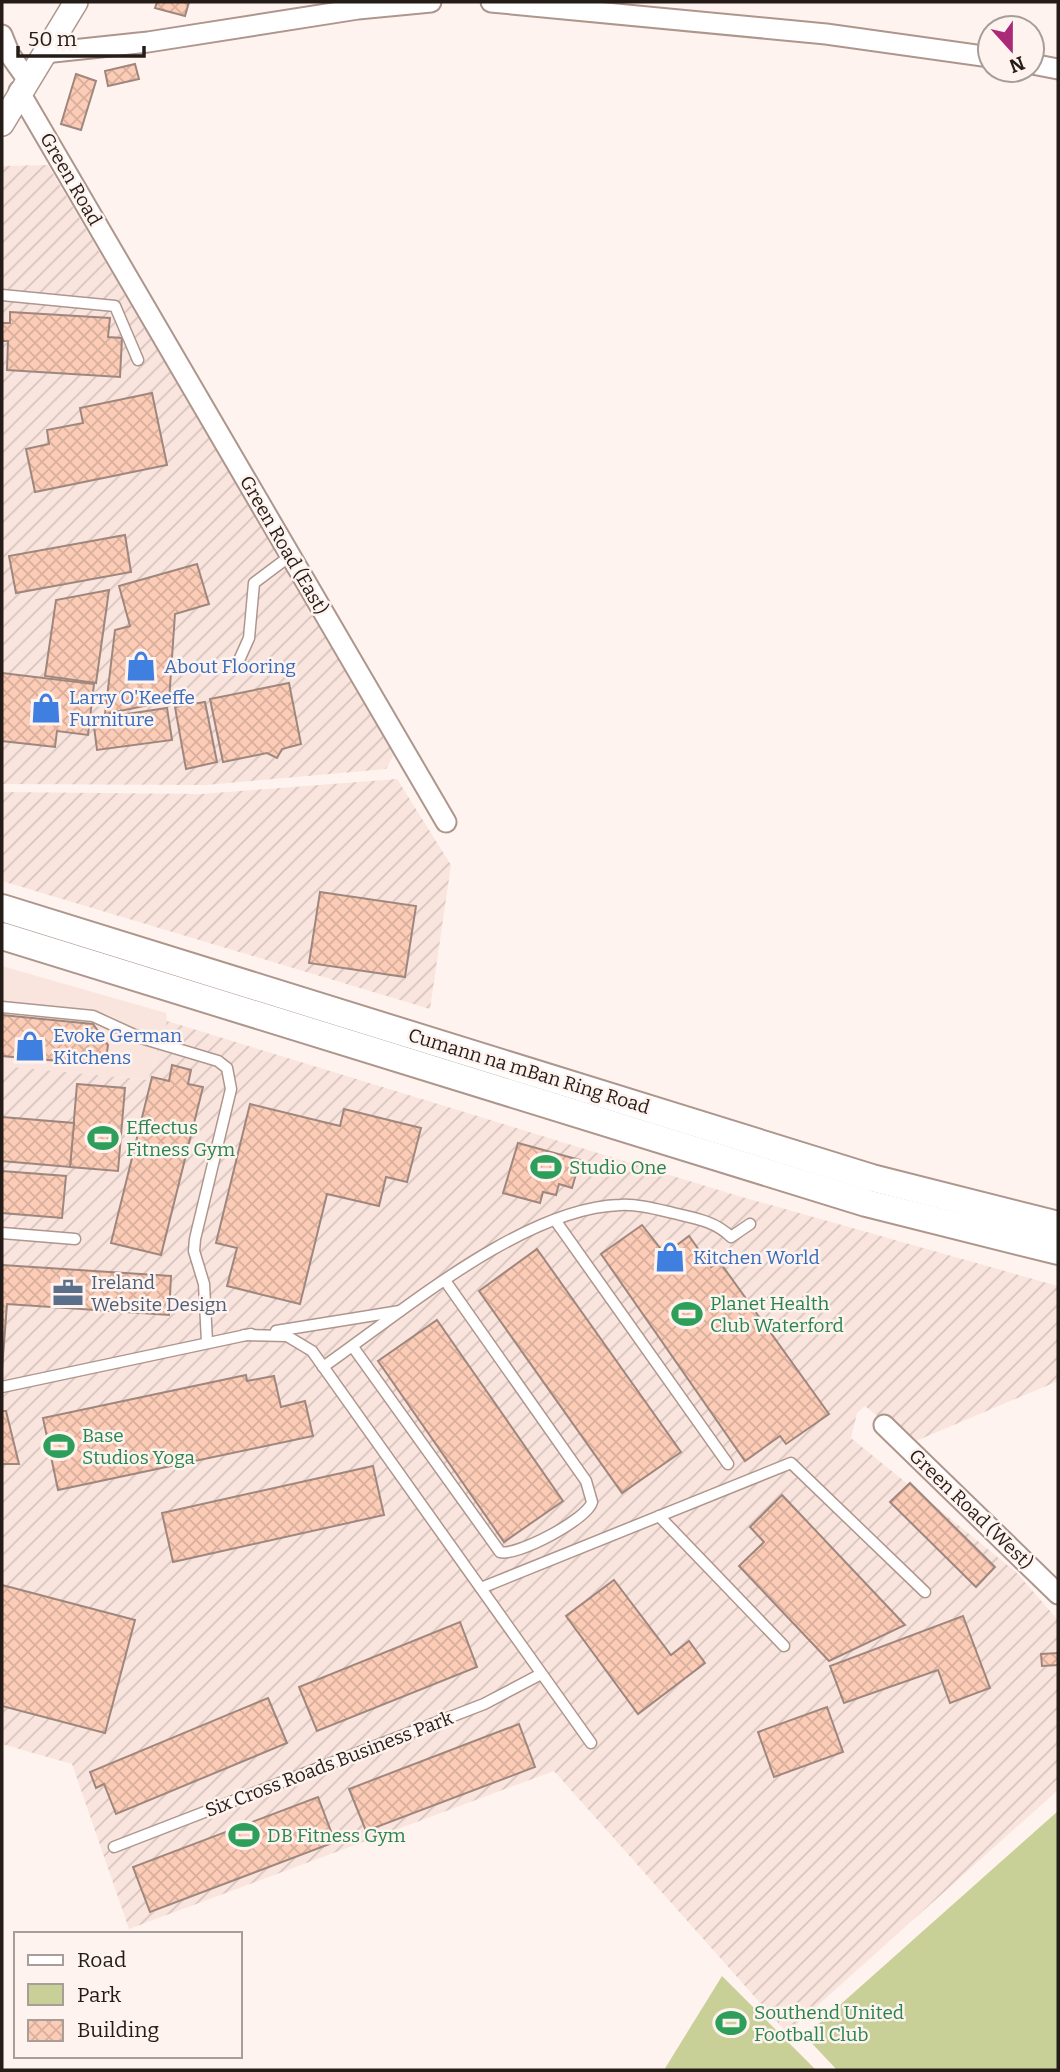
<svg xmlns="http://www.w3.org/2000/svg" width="1060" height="2072" viewBox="0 0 1060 2072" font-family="Bitter,serif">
<defs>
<pattern id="industrial-furrows" width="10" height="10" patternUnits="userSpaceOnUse" patternTransform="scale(1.75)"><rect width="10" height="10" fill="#fae5de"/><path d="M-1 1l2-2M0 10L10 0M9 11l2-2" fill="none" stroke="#d6c4be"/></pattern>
<pattern id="building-cross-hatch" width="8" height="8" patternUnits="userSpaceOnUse" patternTransform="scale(1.75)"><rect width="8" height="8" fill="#fcccb7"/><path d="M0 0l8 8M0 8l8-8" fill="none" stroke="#d8af9d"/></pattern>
</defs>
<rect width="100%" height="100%" fill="#fef3ef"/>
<path fill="#fae5de" d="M2 966 166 1013 167 1021 148 1080 2 1066Z"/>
<g fill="url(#industrial-furrows)">
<path d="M48 165 395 753 386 769 206 785 2 784V166Z"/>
<path d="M397 779 451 865 430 1009 2 881V792L202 794Z"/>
<path d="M167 1021 735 1195 1058 1286V1381L911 1443 865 1406 857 1413 851 1438 1016 1572 1058 1620V1790L787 2033 554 1771 129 1929 72 1764 2 1744V1066L148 1080Z"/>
</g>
<g fill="#c8d097">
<path d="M1058 1811V2070H837L805 2036Z"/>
<path d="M722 1976 816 2070H664Z"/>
</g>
<g fill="url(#building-cross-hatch)" stroke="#9f877e" stroke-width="2">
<path d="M157 2H189L185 16 155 8Z"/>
<path d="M135 64 139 79 108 86 105 71Z"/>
<path d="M76 74 96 81 81 130 61 124Z"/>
<path d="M10 312 110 318 108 337 122 338 120 377 7 370 8 341H2V323H10Z"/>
<path d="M152 393 167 465 35 492 26 449 49 444 47 430 83 423 80 408Z"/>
<path d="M125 535 131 572 16 593 9 556Z"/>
<path d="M197 564 209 604 175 614 169 701 105 714 115 630 130 626 119 586Z"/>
<path d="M109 590 96 683 45 676 56 600Z"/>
<path d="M2 673 94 684 88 735 57 731 55 747 2 741Z"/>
<path d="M289 683 301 744 282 749 277 758 267 753 223 762 210 699Z"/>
<path d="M205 702 217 762 186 769 175 707Z"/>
<path d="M167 708 172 740 97 750 93 719Z"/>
<path d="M320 892 416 906 405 977 309 963Z"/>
<path d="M2 1015 93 1024 108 1045 105 1065 2 1056Z"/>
<path d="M172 1065 191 1070 188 1084 203 1087 161 1255 111 1243 152 1077 169 1081Z"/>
<path d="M77 1084 125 1088 118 1171 70 1167Z"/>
<path d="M250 1104 340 1126 344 1109 421 1128 407 1182 386 1177 379 1206 327 1194 300 1304 227 1286 237 1248 216 1243Z"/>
<path d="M2 1117 74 1123 70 1167 2 1161Z"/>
<path d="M518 1143 580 1160 572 1188 559 1184 556 1195 543 1192 540 1203 503 1193Z"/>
<path d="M2 1171 66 1176 62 1218 2 1213Z"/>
<path d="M642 1225 665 1254 689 1236 711 1267 719 1261 829 1414 786 1444 780 1436 745 1461 601 1254Z"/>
<path d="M537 1249 681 1452 622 1493 479 1291Z"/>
<path d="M2 1265 171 1276 169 1315 7 1304 2 1370Z"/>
<path d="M437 1320 563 1501 504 1542 378 1361Z"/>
<path d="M246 1375 247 1381 274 1376 281 1407 305 1401 313 1436 58 1490 43 1418Z"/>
<path d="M2 1411H6L19 1464H2Z"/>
<path d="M373 1466 384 1515 173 1562 162 1513Z"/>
<path d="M910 1483 995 1567 976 1587 890 1502Z"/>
<path d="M782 1495 905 1625 829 1661 739 1566 764 1542 750 1527Z"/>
<path d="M614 1580 671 1655 689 1641 705 1663 638 1714 566 1616Z"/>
<path d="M2 1585 135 1620 105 1733 2 1706Z"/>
<path d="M963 1616 990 1688 950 1703 938 1670 844 1703 830 1666Z"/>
<path d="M460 1622 477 1667 317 1731 299 1687Z"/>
<path d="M1058 1653V1665L1042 1666 1041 1654Z"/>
<path d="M268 1698 287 1743 116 1814 104 1784 96 1788 90 1772Z"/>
<path d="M827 1707 843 1752 774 1777 758 1732Z"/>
<path d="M519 1724 535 1767 366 1831 349 1789Z"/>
<path d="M318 1797 335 1842 150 1912 133 1867Z"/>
</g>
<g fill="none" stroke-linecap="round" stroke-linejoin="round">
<g stroke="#ae968d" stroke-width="13">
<g id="service">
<path d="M2 295 115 306 138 360"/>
<path d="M236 667 249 638 254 583 290 556"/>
<path d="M2 1007 93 1016 141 1038 218 1061 227 1068 231 1089 195 1239 194 1251 204 1284 207 1342"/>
<path d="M555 1220 728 1464"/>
<path d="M2 1233 75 1239"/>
<path d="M276 1331 400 1311"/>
<path d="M244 1335 287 1336 312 1351 591 1743"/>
<path d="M353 1347 500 1552C516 1557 588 1519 592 1502L586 1481 446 1282"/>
<path d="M323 1367C402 1312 523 1208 620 1205 638 1204 656 1209 673 1213 694 1218 715 1221 731 1237L750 1224"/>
<path d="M2 1387 251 1334"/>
<path d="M659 1516 784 1646"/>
<path d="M481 1588 791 1463 925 1592"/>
<path d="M114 1847 484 1704 541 1674"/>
</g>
</g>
<g stroke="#ae968d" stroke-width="23">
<g id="minor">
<path d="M491 2 826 34 990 57"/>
<path d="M2 35 10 55 27 79"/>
<path d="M44 53 148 42 358 9 431 2"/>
<path d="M1032 64 1058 69"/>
<path d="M19 91 446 822"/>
<path d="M884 1425 1058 1594"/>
</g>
</g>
<g stroke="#ae968d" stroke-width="26">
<path id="tertiary" d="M2 124 76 2"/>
</g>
<g stroke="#ae968d" stroke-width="30">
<g id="secondary">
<path d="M2 908 872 1178 1058 1225"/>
<path d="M2 936 866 1203 1058 1251"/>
</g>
</g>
<use href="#service" stroke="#fff" stroke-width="10"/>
<use href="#minor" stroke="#fff" stroke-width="19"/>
<use href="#tertiary" stroke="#fff" stroke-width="23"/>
<use href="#secondary" stroke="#fff" stroke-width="26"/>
</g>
<defs>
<g id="shop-bare" transform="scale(2.415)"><path d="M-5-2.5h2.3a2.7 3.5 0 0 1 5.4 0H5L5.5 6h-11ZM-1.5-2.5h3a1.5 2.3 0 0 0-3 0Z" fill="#3f7fe0" stroke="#fef3ef" stroke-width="2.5" paint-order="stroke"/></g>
<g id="stadium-bare" transform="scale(2.415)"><path d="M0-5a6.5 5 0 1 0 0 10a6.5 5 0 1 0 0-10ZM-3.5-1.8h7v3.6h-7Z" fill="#2e9e5b" stroke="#fef3ef" stroke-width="2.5" paint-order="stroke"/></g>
<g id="office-bare" transform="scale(2.415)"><path d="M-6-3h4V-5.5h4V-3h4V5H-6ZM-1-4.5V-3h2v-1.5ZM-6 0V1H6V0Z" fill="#5c6f8a" stroke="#fef3ef" stroke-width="2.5" paint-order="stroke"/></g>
</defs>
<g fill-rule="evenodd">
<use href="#shop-bare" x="141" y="666"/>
<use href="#shop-bare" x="46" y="708"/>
<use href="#shop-bare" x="30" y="1046"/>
<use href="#stadium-bare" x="103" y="1138"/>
<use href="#stadium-bare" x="546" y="1167"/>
<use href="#shop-bare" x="670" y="1257"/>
<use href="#office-bare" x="68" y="1293"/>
<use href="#stadium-bare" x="687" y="1314"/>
<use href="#stadium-bare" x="59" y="1446"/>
<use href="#stadium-bare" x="244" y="1835"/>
<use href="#stadium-bare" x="731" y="2023"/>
</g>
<g text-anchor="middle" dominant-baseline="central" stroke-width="5" stroke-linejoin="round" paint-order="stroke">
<g font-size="19" fill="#251c18" stroke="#fef3ef">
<text transform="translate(71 179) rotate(60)">Green Road</text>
<text transform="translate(284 545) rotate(60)">Green Road (East)</text>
<text transform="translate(529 1071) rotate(17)">Cumann na mBan Ring Road</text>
<text transform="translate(971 1509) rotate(44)">Green Road (West)</text>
<text transform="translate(329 1764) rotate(-21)">Six Cross Roads Business Park</text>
</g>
<g font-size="19" fill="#366cbe" stroke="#fef3ef" text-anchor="start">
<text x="164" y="666">About Flooring</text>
<text x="69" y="697">Larry O'Keeffe<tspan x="69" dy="22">Furniture</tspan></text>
<text x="53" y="1035">Evoke German<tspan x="53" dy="22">Kitchens</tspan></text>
<text x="693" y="1257">Kitchen World</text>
</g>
<g font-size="19" fill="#27864d" stroke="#fef3ef" text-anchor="start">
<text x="126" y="1127">Effectus<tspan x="126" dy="22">Fitness Gym</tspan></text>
<text x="569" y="1167">Studio One</text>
<text x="710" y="1303">Planet Health<tspan x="710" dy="22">Club Waterford</tspan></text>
<text x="82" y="1435">Base<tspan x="82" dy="22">Studios Yoga</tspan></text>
<text x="267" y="1835">DB Fitness Gym</text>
<text x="754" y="2012">Southend United<tspan x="754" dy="22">Football Club</tspan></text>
</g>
<g font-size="19" fill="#4e5e75" stroke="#fef3ef" text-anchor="start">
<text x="91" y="1282">Ireland<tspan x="91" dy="22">Website Design</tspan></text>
</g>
</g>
<rect width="1060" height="2072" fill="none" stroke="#251c18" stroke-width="7"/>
<rect x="14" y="1932" width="228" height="126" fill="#fef3ef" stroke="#a79d99" stroke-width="2"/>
<rect x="28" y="1955" width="35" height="10" fill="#ffffff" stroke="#a79d99" stroke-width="2"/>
<text x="77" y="1967" font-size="21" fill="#251c18">Road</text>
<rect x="28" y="1984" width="35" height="21" fill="#c8d097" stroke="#a79d99" stroke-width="2"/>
<text x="77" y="2002" font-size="21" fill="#251c18">Park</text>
<rect x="28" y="2020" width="35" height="21" fill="url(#building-cross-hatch)" stroke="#a79d99" stroke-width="2"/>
<text x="77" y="2037" font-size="21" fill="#251c18">Building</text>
<g transform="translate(1011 49) rotate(159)"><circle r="33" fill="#fef3ef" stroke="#a79d99" stroke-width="2"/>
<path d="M0-5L12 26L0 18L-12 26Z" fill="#aa2a77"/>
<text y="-10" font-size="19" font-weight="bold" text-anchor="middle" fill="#251c18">N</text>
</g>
<path d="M18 46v10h126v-10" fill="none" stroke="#251c18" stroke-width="3.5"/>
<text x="28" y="46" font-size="21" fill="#251c18" stroke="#fef3ef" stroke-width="5" paint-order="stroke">50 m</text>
</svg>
